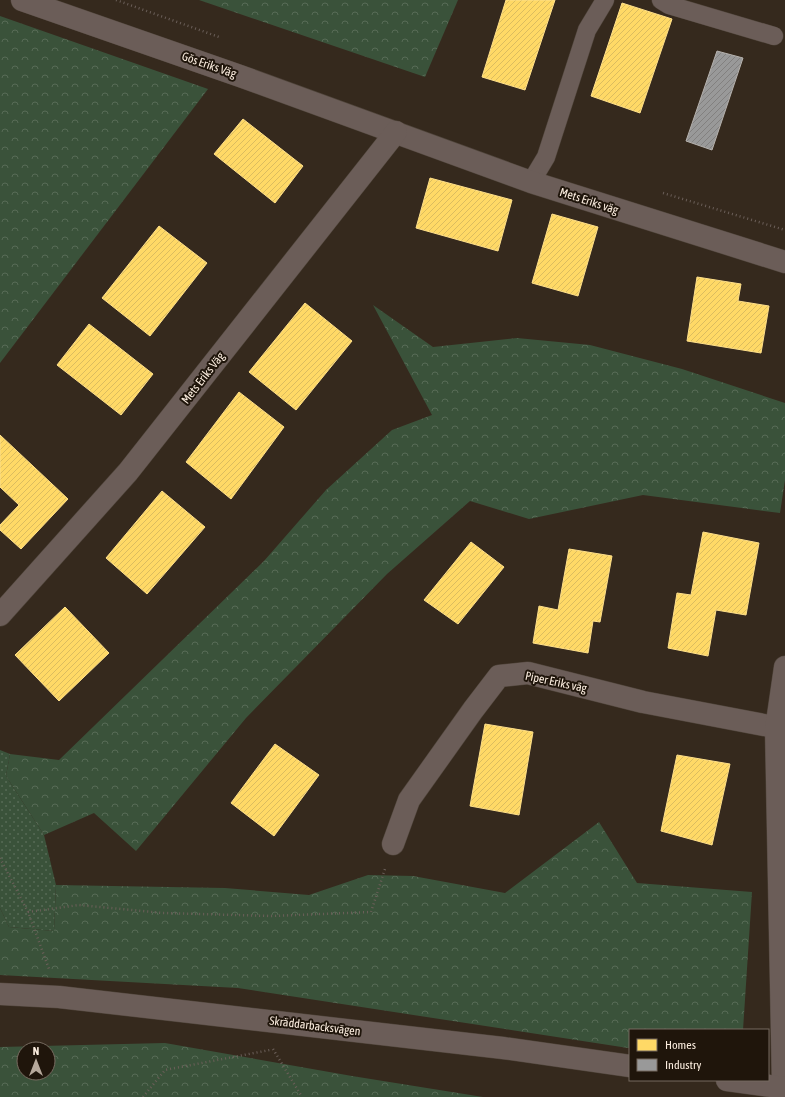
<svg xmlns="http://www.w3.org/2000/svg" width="785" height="1097" viewBox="0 0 785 1097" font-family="'Asap Condensed',sans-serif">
<defs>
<pattern id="grass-dots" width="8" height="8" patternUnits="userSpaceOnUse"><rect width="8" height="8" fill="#3a523a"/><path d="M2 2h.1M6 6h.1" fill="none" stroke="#576b56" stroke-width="1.8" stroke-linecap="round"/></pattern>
<pattern id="forest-crowns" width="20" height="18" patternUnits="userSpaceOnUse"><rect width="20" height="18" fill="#3a523a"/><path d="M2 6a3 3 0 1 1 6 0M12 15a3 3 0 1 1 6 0" fill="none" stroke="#576b56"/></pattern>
<pattern id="homes-hatch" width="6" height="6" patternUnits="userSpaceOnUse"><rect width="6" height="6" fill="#ffd966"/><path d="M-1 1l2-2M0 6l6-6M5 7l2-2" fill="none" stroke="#dbbc5f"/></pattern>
<pattern id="industry-hatch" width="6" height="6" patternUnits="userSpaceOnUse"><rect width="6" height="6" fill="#999"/><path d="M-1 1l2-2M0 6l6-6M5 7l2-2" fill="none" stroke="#82807f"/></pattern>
</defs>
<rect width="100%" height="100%" fill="#35291d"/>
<path fill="url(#grass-dots)" d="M0 750 10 754 6 776 44 835 56 885 54 931 9 927 0 908Z"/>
<g fill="url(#forest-crowns)" fill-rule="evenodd">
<path d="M199 0H458L425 77Z"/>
<path d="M0 16 208 89 0 363Z"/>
<path d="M373 305 433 347 517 338 590 345 682 369 785 403V480L780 513 643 495 529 519 470 501 387 574 246 718 136 851 94 813 44 835 6 776 10 754 59 760 264 561 326 490 392 430 432 415Z"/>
<path d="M599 822 637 883 752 892 743 1030H630V1048H628L238 988 0 975V908L9 927 54 931 56 885 225 888 309 895 368 875 413 876 505 893Z"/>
<path d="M165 1043 352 1076 483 1097H0V1047ZM24 1049H48V1073H24Z"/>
</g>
<g fill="url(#homes-hatch)" stroke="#fedf8a">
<path d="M506 0H555L525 90 482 77Z"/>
<path d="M622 3 672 19 640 113 591 96Z"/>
<path d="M243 119 303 166 275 203 214 154Z"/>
<path d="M430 178 512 200 498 251 416 228Z"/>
<path d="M552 214 598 227 578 296 532 283Z"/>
<path d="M159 226 207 263 150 336 102 298Z"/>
<path d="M697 277 741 284 738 301 769 306 761 353 687 341Z"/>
<path d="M305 303 352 341 296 410 249 372Z"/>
<path d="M89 324 153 374 121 415 57 365Z"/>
<path d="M239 392 284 427 231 499 186 462Z"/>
<path d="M0 435 68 499 21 549 0 530V525L19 505 0 487Z"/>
<path d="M162 491 205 527 147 594 106 558Z"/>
<path d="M703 532 759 543 746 615 716 610 708 656 668 648 677 593 691 595Z"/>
<path d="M471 542 504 567 458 624 424 600Z"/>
<path d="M569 549 612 556 600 622 593 621 588 653 533 643 539 606 558 610Z"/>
<path d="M65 607 109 653 59 701 15 655Z"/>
<path d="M485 724 533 732 519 815 470 806Z"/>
<path d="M275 744 319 775 274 836 231 803Z"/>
<path d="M677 755 730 764 712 845 661 831Z"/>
</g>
<path fill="url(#industry-hatch)" stroke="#b6b2ae" d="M717 51 743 58 712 150 686 141Z"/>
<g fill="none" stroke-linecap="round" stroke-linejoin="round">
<g stroke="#4f443a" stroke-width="19">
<g id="pedestrian">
<path d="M661 0 669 5 774 36"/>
<path d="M531 182 546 157 587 30 605 0"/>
</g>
</g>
<g stroke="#4f443a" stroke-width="23">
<g id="minor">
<path d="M22 0 240 76 531 182 785 262"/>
<path d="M0 615 128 472 396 132"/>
<path d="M393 844 409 800 473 710 499 676 528 673 643 702 785 729"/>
<path d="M783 1088 776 729 785 667"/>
</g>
</g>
<g stroke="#4f443a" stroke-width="23">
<g id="tertiary">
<path d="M0 994 59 997 503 1048 630 1066"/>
<path d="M727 1080 785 1088"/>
</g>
</g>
<g stroke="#6b5f59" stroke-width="2.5" stroke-dasharray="1 3" stroke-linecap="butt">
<path d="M116 0 219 37"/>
<path d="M663 193 785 230"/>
<path d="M0 858 28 912 49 969"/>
<path d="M28 912 79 905 163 913 272 916 371 912 385 869"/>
<path d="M273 1049 302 1097"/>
<path d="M143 1097 165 1070 270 1050"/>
</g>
<use href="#pedestrian" stroke="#6b5d58" stroke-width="18"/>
<use href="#minor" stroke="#6b5d58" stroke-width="22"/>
<use href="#tertiary" stroke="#6b5d58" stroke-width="22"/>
</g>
<g text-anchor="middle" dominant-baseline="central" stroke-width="4" stroke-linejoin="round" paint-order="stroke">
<g font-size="12" fill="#fbeddf" stroke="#1f150b">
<text transform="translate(209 65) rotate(19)">Gös Eriks Väg</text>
<text transform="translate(589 201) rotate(18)">Mets Eriks väg</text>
<text transform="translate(203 378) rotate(-52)">Mets Eriks Väg</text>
<text transform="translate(556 682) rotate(12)">Piper Eriks väg</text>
<text transform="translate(315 1026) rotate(7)">Skräddarbacksvägen</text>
</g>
</g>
<rect x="629" y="1029" width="140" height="52" fill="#1f150b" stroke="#776b60"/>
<rect x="637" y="1039" width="20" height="12" fill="#ffd966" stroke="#776b60"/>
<text x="665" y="1049" font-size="12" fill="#fbeddf">Homes</text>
<rect x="637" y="1059" width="20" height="12" fill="#999999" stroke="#776b60"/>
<text x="665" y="1069" font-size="12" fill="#fbeddf">Industry</text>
<g transform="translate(36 1061)"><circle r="19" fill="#1f150b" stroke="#776b60"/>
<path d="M0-3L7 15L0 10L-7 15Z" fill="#b6a89b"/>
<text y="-6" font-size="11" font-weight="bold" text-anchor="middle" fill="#fbeddf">N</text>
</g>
</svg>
